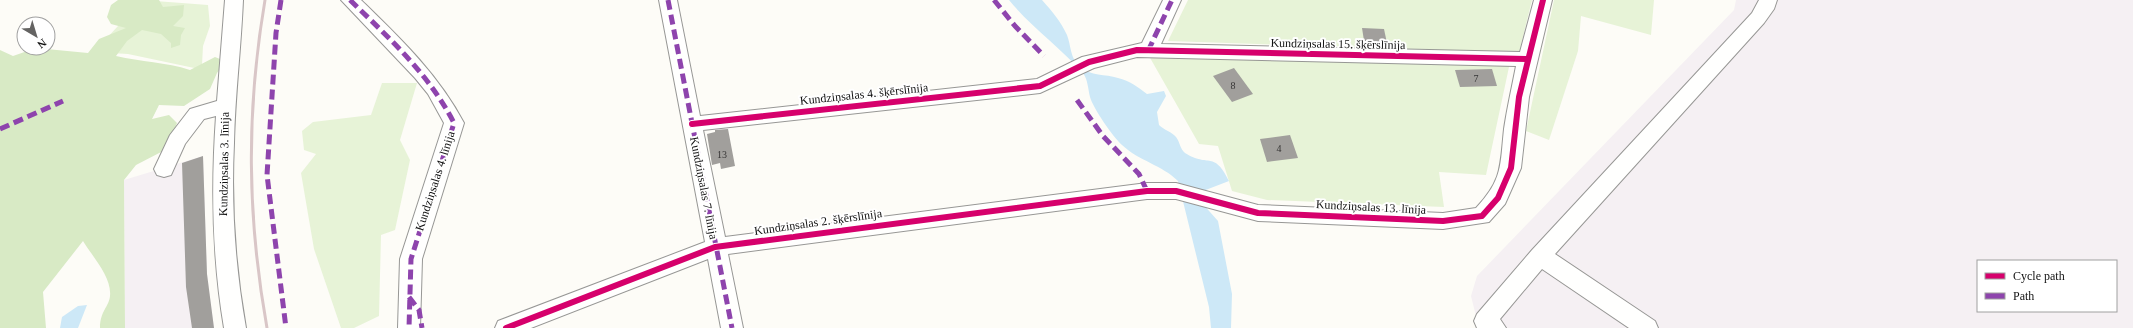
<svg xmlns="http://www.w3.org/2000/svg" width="2133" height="328" viewBox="0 0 2133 328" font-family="Georgia,serif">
<rect width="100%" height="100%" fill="#fdfcf7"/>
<g fill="#f5f0f3" fill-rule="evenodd">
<path d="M1736 0H2133V328H1479L1471 296 1477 276 1734 10ZM1978 261H2116V311H1978Z"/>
<path d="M203 156 207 274 214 328H125L124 180Z"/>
</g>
<g fill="#e7f3d7">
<path d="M142 0 208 5 210 26 203 46 202 65 199 69 128 54 94 52Z"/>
<path d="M1188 0H1532L1519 53 1168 41Z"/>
<path d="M1554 0H1654L1651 35 1581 16 1578 51 1549 140 1526 131Z"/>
<path d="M1149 56 1508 62 1509 67 1486 175 1439 172 1444 207 1267 200 1232 191 1218 146 1199 144Z"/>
<path d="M382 83H417L400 140 410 160 395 230 381 235 379 316 354 328H341L314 249 301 173 316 154 304 150 302 131 313 122 371 115Z"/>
</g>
<path fill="#d8eac5" d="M118 0H159L163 7 184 5 183 16 173 26 185 28 181 35 180 45 171 48V43L161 34 142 30 127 41 116 56C141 62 166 62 190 70L215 57 225 61 217 73 210 89 184 106 159 105 152 119 169 115 177 123 165 150 136 165 124 180 125 328H100C100 311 109 307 110 296 112 277 92 256 83 241L43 292 46 328H0V50L13 56 36 48 88 53 99 39 126 28 111 24 107 17 111 5Z"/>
<g fill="#cde8f7">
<path d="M1009 0H1042C1052 11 1061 22 1067 35 1071 45 1070 59 1080 67 1091 76 1105 74 1118 78 1130 81 1138 87 1147 94L1164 91 1166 96 1157 112 1159 125C1164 130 1172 132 1176 137 1180 142 1180 149 1185 153 1209 168 1214 150 1229 181L1203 191 1202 203 1218 221 1232 294 1231 328H1211L1209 307 1178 181C1162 165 1139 161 1122 145 1113 137 1093 108 1090 97 1088 89 1088 80 1083 73 1060 47 1031 27 1009 0Z"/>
<path d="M87 305 78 328H60L62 317 78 306Z"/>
</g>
<g fill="#a19f9c">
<path d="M1362 28 1384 29 1388 48 1365 47Z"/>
<path d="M1234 68 1253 94 1232 102 1213 76Z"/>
<path d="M1492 69 1497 86 1460 87 1455 70Z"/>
<path d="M728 129 735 166 721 169 720 163 712 165 707 134 715 132V130Z"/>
<path d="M1290 135 1298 158 1267 162 1260 139Z"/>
<path d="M203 156 207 274 214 328H192L186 287 182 163Z"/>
</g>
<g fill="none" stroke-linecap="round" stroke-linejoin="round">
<g stroke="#979795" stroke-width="2">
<g id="minor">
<path d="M225 0H243C241 48 235 95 234 143 231 205 235 266 246 328H224C212 257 211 187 216 116L204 119 185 144 171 175 164 177 157 175 154 169 170 135 190 109 217 101Z"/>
<path d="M341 0H361C400 38 438 74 464 123L422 259 420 328H398L400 259 444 123 428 94 415 78Z"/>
<path d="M659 0H677L700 116 1037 79 1082 57 1142 43 1163 0H1181L1161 44 1520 52 1534 0H1552L1529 97 1521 168 1505 204 1489 222 1443 229 1258 221 1176 199H1147L728 254 743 328H721L708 259 531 328H495L498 321 705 242ZM1137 57 1516 66C1512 87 1507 108 1504 129 1500 166 1503 179 1476 208L1443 213 1258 205 1176 183H1147L725 237 703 130 1040 93 1094 68Z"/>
<path d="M1759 0H1777L1774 9 1764 23 1555 254 1655 321 1658 328H1629L1542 269 1500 319 1506 328H1477L1474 321 1477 314 1532 250 1752 13Z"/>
</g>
</g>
<use href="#minor" fill="#fffffe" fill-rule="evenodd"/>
<path stroke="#d9c6c7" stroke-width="3" d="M265 0C246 112 247 216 267 328"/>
<g stroke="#8e44ad" stroke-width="5" stroke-dasharray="10 5" stroke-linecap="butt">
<path d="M281 0 276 33 267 175 286 328"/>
<path d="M350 0C389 38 429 74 454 123L411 259 409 328"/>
<path d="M668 0 732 328"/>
<path d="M994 0 1015 26 1044 56"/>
<path d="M1148 51 1172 0"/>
<path d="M1077 100 1103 136 1139 174 1147 191"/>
<path d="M0 129 63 101"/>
<path d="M409 297 419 310 422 328"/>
</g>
<g stroke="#fff" stroke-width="8">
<g id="cycleway">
<path d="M692 124 1040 86 1089 62 1137 50 1527 59"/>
<path d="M506 328 715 247 1147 191H1176L1258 213 1443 221 1482 216 1498 198 1511 168 1519 97 1543 0"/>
</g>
</g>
<use href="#cycleway" stroke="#d6006c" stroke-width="6"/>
</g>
<g text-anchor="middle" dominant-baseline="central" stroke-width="4" stroke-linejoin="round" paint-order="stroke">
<g font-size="10" fill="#353434">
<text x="1476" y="78">7</text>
<text x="1233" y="85">8</text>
<text x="1279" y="148">4</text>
<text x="722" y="154">13</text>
</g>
<g font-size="12" fill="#111" stroke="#fff">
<text transform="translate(1338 44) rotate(1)">Kundziņsalas 15. šķērslīnija</text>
<text transform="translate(864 94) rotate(-6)">Kundziņsalas 4. šķērslīnija</text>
<text transform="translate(224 164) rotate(-89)">Kundziņsalas 3. līnija</text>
<text transform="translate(435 181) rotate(-72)">Kundziņsalas 4. līnija</text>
<text transform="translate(704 188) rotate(79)">Kundziņsalas 7. līnija</text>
<text transform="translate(1371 207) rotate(3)">Kundziņsalas 13. līnija</text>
<text transform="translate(818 222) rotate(-8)">Kundziņsalas 2. šķērslīnija</text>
</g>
</g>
<rect x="1977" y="260" width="140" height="52" fill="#ffffff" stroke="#a0a0a0"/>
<rect x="1985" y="273" width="20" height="6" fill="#d6006c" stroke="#a0a0a0"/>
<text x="2013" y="280" font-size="12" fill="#111111">Cycle path</text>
<rect x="1985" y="293" width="20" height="6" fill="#8e44ad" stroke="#a0a0a0"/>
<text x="2013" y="300" font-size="12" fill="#111111">Path</text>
<g transform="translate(36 36) rotate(142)"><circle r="19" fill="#ffffff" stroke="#a0a0a0"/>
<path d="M0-3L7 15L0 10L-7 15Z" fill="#646362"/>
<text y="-6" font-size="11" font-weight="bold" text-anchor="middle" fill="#111111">N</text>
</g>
</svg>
